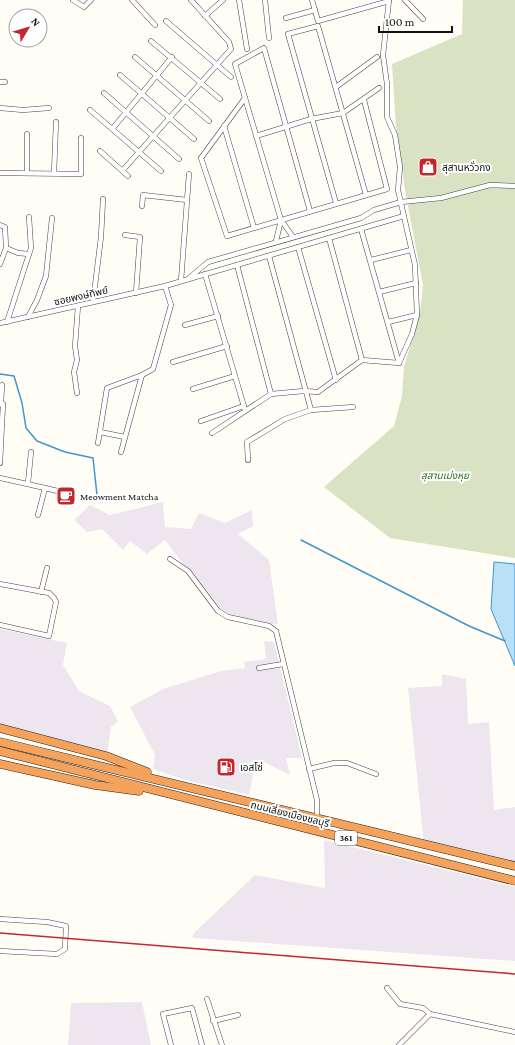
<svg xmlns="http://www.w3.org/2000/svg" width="515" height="1045" viewBox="0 0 515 1045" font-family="'Crimson Pro','Noto Sans Thai',serif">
<rect width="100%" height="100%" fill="#fffdf5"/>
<g fill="#eee6ef">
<path d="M163 502 165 527 191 529 199 513 225 523 252 510 253 526 238 534 269 560 278 624H271L230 616 221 609 205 588 191 570 183 564 165 540 147 554 130 541 123 550 102 529 87 532 74 520 90 505 110 515Z"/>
<path d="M0 629 67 643 63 665 79 691 110 706 118 721 111 727 107 754 0 725Z"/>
<path d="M264 641 274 642 302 758H286L290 775 264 762 255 765 249 795 182 779 153 769 155 755 130 707 163 689 221 671 245 668 244 662 266 659Z"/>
<path d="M442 674 466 679 468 724 489 722 494 810 515 807V866L424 844 408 688 442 686Z"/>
<path d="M324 840 515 887V961L193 938V934L255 875 325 888Z"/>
<path d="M142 1002 151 1045H68L71 1003Z"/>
</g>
<path fill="#d9e3c4" d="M463 0H515V558L390 538 324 487 394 426 402 396 404 367 420 313 423 285 406 196 396 128 392 64 462 34Z"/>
<path fill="#b9e0f7" stroke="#3f96cf" d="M494 562 515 564V666L491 609Z"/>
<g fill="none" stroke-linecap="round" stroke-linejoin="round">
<g stroke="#3f96cf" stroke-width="1.5">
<path d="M0 374 14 376 22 403 26 428 37 441 65 452 93 458 97 495"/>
<path d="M301 540 469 626 505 641"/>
</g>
<g stroke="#444" stroke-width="5.5">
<g id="street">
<path d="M73 0 84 7 91 0"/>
<path d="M132 0 155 25"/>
<path d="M239 0 247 49"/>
<path d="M265 0 269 38"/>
<path d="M312 0 318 21 389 1"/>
<path d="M389 0 383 55 387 84V117L395 135 400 167 398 190 415 265 417 315 412 334 399 363"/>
<path d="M405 0 423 19"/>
<path d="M205 16 223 0"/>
<path d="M286 18 315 10"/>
<path d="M166 21 231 77"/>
<path d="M151 41 220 99"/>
<path d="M135 57 209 121"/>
<path d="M120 75 194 139"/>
<path d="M0 82H5"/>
<path d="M336 87 377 57"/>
<path d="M104 93 179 159"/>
<path d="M245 98 201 158 227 236 387 189 364 100"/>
<path d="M0 108 23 110 49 108"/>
<path d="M90 110 161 171"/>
<path d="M224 126 254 228"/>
<path d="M113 128 172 57"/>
<path d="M27 134V173"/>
<path d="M256 136 311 119 343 113 379 88"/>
<path d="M100 151 128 176"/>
<path d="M123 170 231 49 229 42 191 0"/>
<path d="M0 173 81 174V138"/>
<path d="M54 173 56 122"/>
<path d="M336 203 288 34 318 26 366 195"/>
<path d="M142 206 143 195 187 200"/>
<path d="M281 220 235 64 264 48 310 211"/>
<path d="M0 225 5 227 6 248 0 264"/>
<path d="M361 229 399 363"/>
<path d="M125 235 140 237 136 293"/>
<path d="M329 238 362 360"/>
<path d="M276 241 281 220 293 237"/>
<path d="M298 247 336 380"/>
<path d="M6 248 18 253 29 254"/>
<path d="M269 256 311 410"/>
<path d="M371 260 411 250"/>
<path d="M237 265 271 394"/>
<path d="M205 274 245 410"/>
<path d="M188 279 208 262 361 218 374 210 401 202 441 198 490 185 515 186"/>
<path d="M181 281 189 174"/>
<path d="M379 292 416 283"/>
<path d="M93 302 101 237 103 199"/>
<path d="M28 317 37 300 46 276 52 218"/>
<path d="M7 322 31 248 29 217"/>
<path d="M388 322 417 315"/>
<path d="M0 323 165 286 404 216"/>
<path d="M185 325 218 316"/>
<path d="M173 362 227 346"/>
<path d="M193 389 235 376"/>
<path d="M77 393 74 372 77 360 75 346 78 306"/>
<path d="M0 404H3L0 463"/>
<path d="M1 404 2 385"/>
<path d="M201 421 244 406"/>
<path d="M100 432 125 437"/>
<path d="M212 433 271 394 304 391 318 392 362 360 399 363"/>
<path d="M98 443 107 388 142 375 153 369 171 305 165 286"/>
<path d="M121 452 142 375"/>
<path d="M248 460 247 442 285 419 311 410 353 407"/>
<path d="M0 478 45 488 38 515"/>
<path d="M28 483 31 452"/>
<path d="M45 488 66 493"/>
<path d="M170 559 188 571 218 611 228 617 269 626 276 631 317 800V817"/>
<path d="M0 584 49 593 54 598 56 602 49 636 0 625"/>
<path d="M41 592 47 568"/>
<path d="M259 668 283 664"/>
<path d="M309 769 334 763H347L376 774"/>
<path d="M0 919 47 922 66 926 65 949 57 954 0 951"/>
<path d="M387 988 400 1004 423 1008 430 1014 515 1032"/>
<path d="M207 999 222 1045"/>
<path d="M213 1021 238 1015"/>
<path d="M171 1045 163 1014 192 1008 202 1045"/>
<path d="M399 1045 430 1014"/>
</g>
</g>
<g stroke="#222" stroke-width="9">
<g id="highway">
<path d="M0 728 106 756 147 772"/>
<path d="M0 742 515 866"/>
<path d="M0 751 515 881"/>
<path d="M0 764 95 785 139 791"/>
</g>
</g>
<use href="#street" stroke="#fff" stroke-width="4.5"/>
<use href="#highway" stroke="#f5a25d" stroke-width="8"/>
<path stroke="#c4262e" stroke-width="1.5" d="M0 933 515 974"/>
</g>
<defs>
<g id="shop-square" transform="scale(1)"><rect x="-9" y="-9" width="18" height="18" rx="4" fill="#c4262e" stroke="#fff"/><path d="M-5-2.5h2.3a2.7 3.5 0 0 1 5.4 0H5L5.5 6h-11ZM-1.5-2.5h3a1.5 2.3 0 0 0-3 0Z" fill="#fff"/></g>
<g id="cafe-square" transform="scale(1)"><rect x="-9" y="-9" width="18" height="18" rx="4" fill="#c4262e" stroke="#fff"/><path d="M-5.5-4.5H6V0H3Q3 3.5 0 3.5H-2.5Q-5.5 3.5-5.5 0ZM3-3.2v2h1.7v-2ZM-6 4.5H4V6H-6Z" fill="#fff"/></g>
<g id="fuel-square" transform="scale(1)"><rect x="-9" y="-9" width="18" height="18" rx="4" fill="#c4262e" stroke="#fff"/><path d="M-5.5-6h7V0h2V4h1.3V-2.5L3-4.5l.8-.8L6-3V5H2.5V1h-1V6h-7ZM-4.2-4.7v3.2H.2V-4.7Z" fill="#fff"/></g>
</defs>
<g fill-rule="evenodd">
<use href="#shop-square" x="428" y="167"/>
<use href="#cafe-square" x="66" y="496"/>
<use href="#fuel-square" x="226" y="767"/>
</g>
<g text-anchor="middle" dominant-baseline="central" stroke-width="4" stroke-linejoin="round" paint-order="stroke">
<rect fill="#fff" stroke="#585858" stroke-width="1" x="335" y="831" width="22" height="14" rx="3"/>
<g font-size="9" font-weight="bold" fill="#111">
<text x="346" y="838">361</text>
</g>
<g font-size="10" fill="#111" stroke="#fff" text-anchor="start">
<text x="442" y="167">สุสานหวั่วกง</text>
<text x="80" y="496">Meowment Matcha</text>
<text x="240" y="767">เอสโซ่</text>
</g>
<g font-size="10" fill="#111" stroke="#fff">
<text transform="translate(81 296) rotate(-13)">ซอยพงษ์ทิพย์</text>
<text transform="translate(290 814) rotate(14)">ถนนเลี่ยงเมืองชลบุรี</text>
</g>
<g font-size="10" font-style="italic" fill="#2f6b1f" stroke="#fff">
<text x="445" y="475">สุสานเม่งหุย</text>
</g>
</g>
<g transform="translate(28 28) rotate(52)"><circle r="19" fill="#ffffff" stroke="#a0a0a0"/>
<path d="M0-3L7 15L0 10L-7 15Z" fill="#c4262e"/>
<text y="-6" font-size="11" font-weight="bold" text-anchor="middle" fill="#111111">N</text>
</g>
<path d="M379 26v6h73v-6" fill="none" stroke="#111111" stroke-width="2"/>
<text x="385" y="26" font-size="12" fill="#111111" stroke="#ffffff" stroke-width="3" paint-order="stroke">100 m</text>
</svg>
